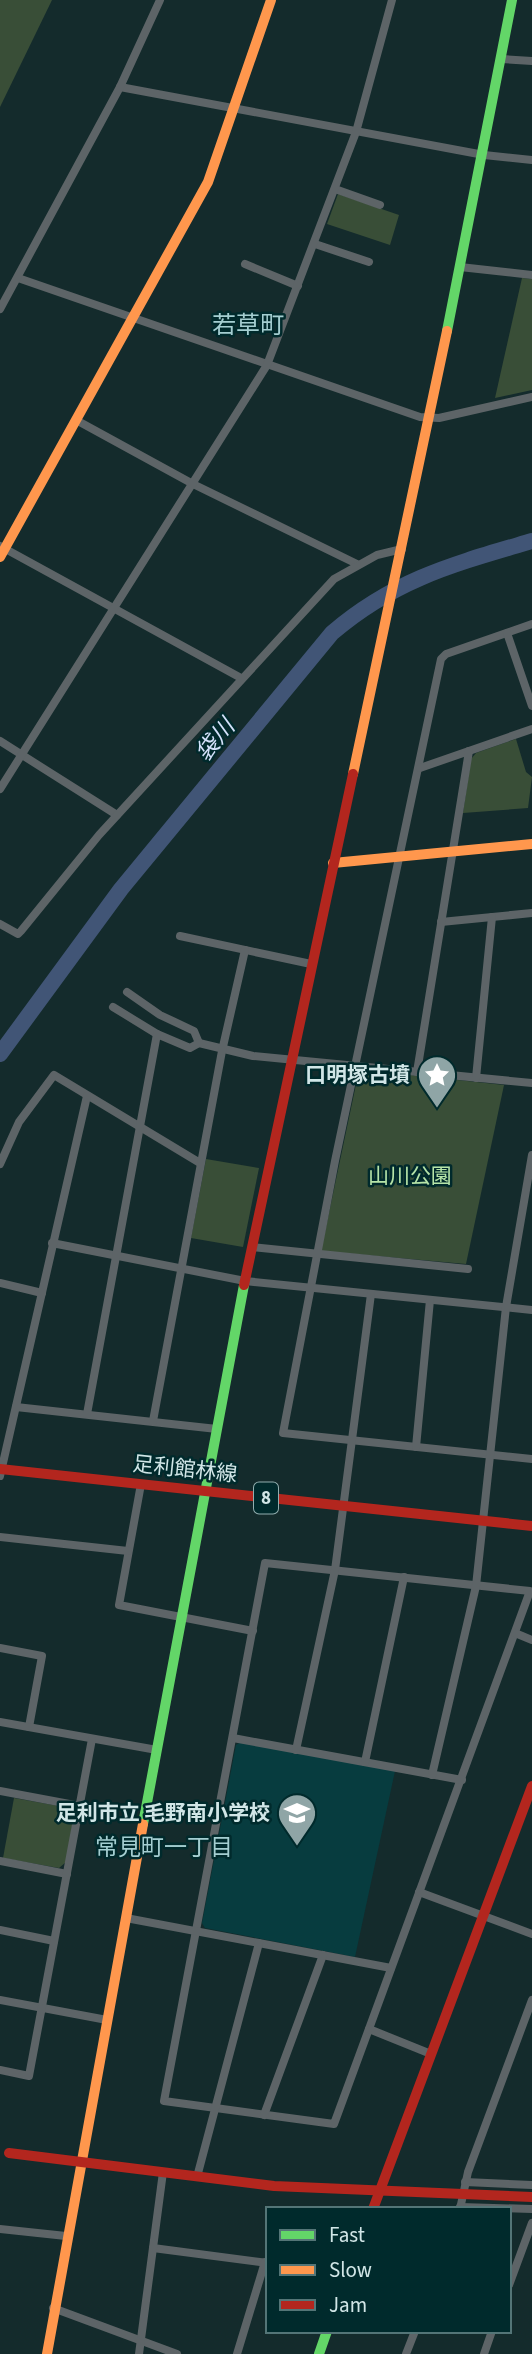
<svg xmlns="http://www.w3.org/2000/svg" width="532" height="2354" viewBox="0 0 532 2354" font-family="'Source Sans 3','Noto Sans JP',sans-serif">
<rect width="100%" height="100%" fill="#142b2c"/>
<path fill="#073c3f" d="M241 1742 395 1771 355 1957 205 1928 202 1923 236 1745Z"/>
<g fill="#394e37">
<path d="M0 0H52L0 107Z"/>
<path d="M338 194 399 215 390 245 327 224Z"/>
<path d="M522 278 532 279V390L495 398Z"/>
<path d="M516 739 526 772 532 777 528 808 463 813 471 759 476 753Z"/>
<path d="M364 1070 504 1085 466 1264 321 1251 358 1075Z"/>
<path d="M206 1159 259 1168 243 1247 191 1238Z"/>
<path d="M14 1798 70 1808 74 1815 66 1862 59 1868 3 1858Z"/>
</g>
<g fill="none" stroke-linecap="round" stroke-linejoin="round">
<path stroke="#415576" stroke-width="16" d="M0 1054 121 889 332 633C395 579 454 564 532 541"/>
<g stroke="#5d6467" stroke-width="8">
<path d="M501 59 532 61"/>
<path d="M120 87 484 155 532 160"/>
<path d="M335 189 380 205"/>
<path d="M315 244 369 262"/>
<path d="M245 264 298 286"/>
<path d="M460 267 532 275"/>
<path d="M18 278 420 417 439 418 532 397"/>
<path d="M0 309 120 87 160 0"/>
<path d="M76 420 193 484 357 564"/>
<path d="M0 546 241 678"/>
<path d="M532 624 446 654 441 659 335 1161 283 1433 532 1459"/>
<path d="M507 633 532 706"/>
<path d="M0 741 117 815"/>
<path d="M420 768 532 729"/>
<path d="M0 789 267 365 356 132 392 0"/>
<path d="M441 922 532 913"/>
<path d="M0 924 18 934 21 931 99 835 334 579 377 555 402 549"/>
<path d="M180 936 311 964"/>
<path d="M127 992 160 1015 194 1031 199 1043"/>
<path d="M113 1007 157 1034 190 1048 199 1043 253 1056 532 1083"/>
<path d="M417 1072 469 751"/>
<path d="M476 1078 492 917"/>
<path d="M0 1164 19 1122 54 1075 200 1163"/>
<path d="M52 1243 245 1281 532 1310"/>
<path d="M252 1247 468 1269"/>
<path d="M0 1283 42 1293"/>
<path d="M16 1407 217 1429"/>
<path d="M87 1414 157 1034"/>
<path d="M153 1421 222 1051 245 950"/>
<path d="M416 1447 430 1300"/>
<path d="M0 1476 87 1096"/>
<path d="M141 1484 119 1605 253 1631"/>
<path d="M0 1537 128 1551"/>
<path d="M265 1563 530 1591 334 2124 164 2101Z"/>
<path d="M515 1633 532 1640"/>
<path d="M0 1648 42 1656 29 1727"/>
<path d="M0 1722 157 1750"/>
<path d="M233 1738 462 1780"/>
<path d="M296 1750 335 1570 371 1294"/>
<path d="M365 1762 404 1577"/>
<path d="M432 1775 476 1586 506 1307 532 1155"/>
<path d="M0 1791 80 1806"/>
<path d="M0 1861 67 1874"/>
<path d="M419 1892 532 1934"/>
<path d="M126 1918 391 1968"/>
<path d="M0 1930 54 1941"/>
<path d="M0 2000 107 2020"/>
<path d="M369 2029 431 2054"/>
<path d="M0 2070 29 2076 92 1739"/>
<path d="M264 2115 323 1955"/>
<path d="M197 2177 259 1943"/>
<path d="M465 2182 532 2185"/>
<path d="M460 2207 532 2209"/>
<path d="M460 2209 468 2172 532 2000"/>
<path d="M0 2229 66 2236"/>
<path d="M153 2248 268 2263"/>
<path d="M509 2285 532 2223"/>
<path d="M53 2308 177 2354"/>
<path d="M139 2354 163 2172"/>
<path d="M237 2354 265 2262"/>
<path d="M406 2354 415 2331"/>
<path d="M484 2354 492 2331"/>
</g>
<g stroke="#63d668" stroke-width="10">
<path d="M447 331 512 0"/>
<path d="M143 1824 244 1285"/>
<path d="M319 2354 327 2331"/>
</g>
<g stroke="#ff974d" stroke-width="10">
<path d="M0 557 208 182 271 0"/>
<path d="M353 774 447 331"/>
<path d="M333 863 532 844"/>
<path d="M47 2354 143 1824"/>
</g>
<g stroke="#b3261e" stroke-width="10">
<path d="M244 1285 353 774"/>
<path d="M0 1469 532 1526"/>
<path d="M9 2153 274 2186 532 2197"/>
<path d="M373 2209 532 1786"/>
</g>
</g>
<defs>
<g id="sight-pin" transform="scale(2.0125)"><path d="M0 17L-7.5 6A9.5 9.5 0 1 1 7.5 6Z" fill="#8fa5a6" stroke="#002a2c"/><path d="M0-6L1.8-2.2L6-1.7L2.9 1.2L3.7 5.4L0 3.3L-3.7 5.4L-2.9 1.2L-6-1.7L-1.8-2.2Z" fill="#fff"/></g>
<g id="school-pin" transform="scale(2.0125)"><path d="M0 17L-7.5 6A9.5 9.5 0 1 1 7.5 6Z" fill="#8fa5a6" stroke="#002a2c"/><path d="M0-5L7-2L0 1L-7-2ZM-4 1L0 2.5L4 1V4Q0 6-4 4Z" fill="#fff"/></g>
</defs>
<g fill-rule="evenodd">
<use href="#sight-pin" x="437" y="1075"/>
<use href="#school-pin" x="297" y="1813"/>
</g>
<g text-anchor="middle" dominant-baseline="central" stroke-width="5" stroke-linejoin="round" paint-order="stroke">
<rect fill="#002a2c" stroke="#92aeaf" stroke-width="2" x="254" y="1482.5" width="24" height="31" rx="5"/>
<g font-size="19" font-weight="bold" fill="#d1e6e7">
<text x="266" y="1498">8</text>
</g>
<g font-size="21" font-weight="bold" fill="#d1e6e7" stroke="#002a2c" text-anchor="end">
<text x="410" y="1075">口明塚古墳</text>
<text x="270" y="1813">足利市立 毛野南小学校</text>
</g>
<g font-size="21" fill="#b6e4a8" stroke="#002a2c">
<text x="410" y="1176">山川公園</text>
</g>
<g font-size="21" fill="#d1e6e7" stroke="#002a2c">
<text transform="translate(185 1469) rotate(6)">足利館林線</text>
</g>
<g font-size="23" font-style="italic" fill="#d4e2fb" stroke="#002a2c">
<text transform="translate(215 740) rotate(-50)">袋川</text>
</g>
<g font-size="23" fill="#a4ced1" stroke="#002a2c">
<text x="164" y="1847">常見町一丁目</text>
</g>
<g font-size="24" fill="#a4ced1" stroke="#002a2c">
<text x="248" y="325">若草町</text>
</g>
</g>
<rect x="266" y="2207" width="245" height="126" fill="#002a2c" stroke="#547577" stroke-width="2"/>
<rect x="280" y="2230" width="35" height="10" fill="#63d668" stroke="#547577" stroke-width="2"/>
<text x="329" y="2242" font-size="21" fill="#d1e6e7">Fast</text>
<rect x="280" y="2265" width="35" height="10" fill="#ff974d" stroke="#547577" stroke-width="2"/>
<text x="329" y="2277" font-size="21" fill="#d1e6e7">Slow</text>
<rect x="280" y="2300" width="35" height="10" fill="#b3261e" stroke="#547577" stroke-width="2"/>
<text x="329" y="2312" font-size="21" fill="#d1e6e7">Jam</text>
</svg>
